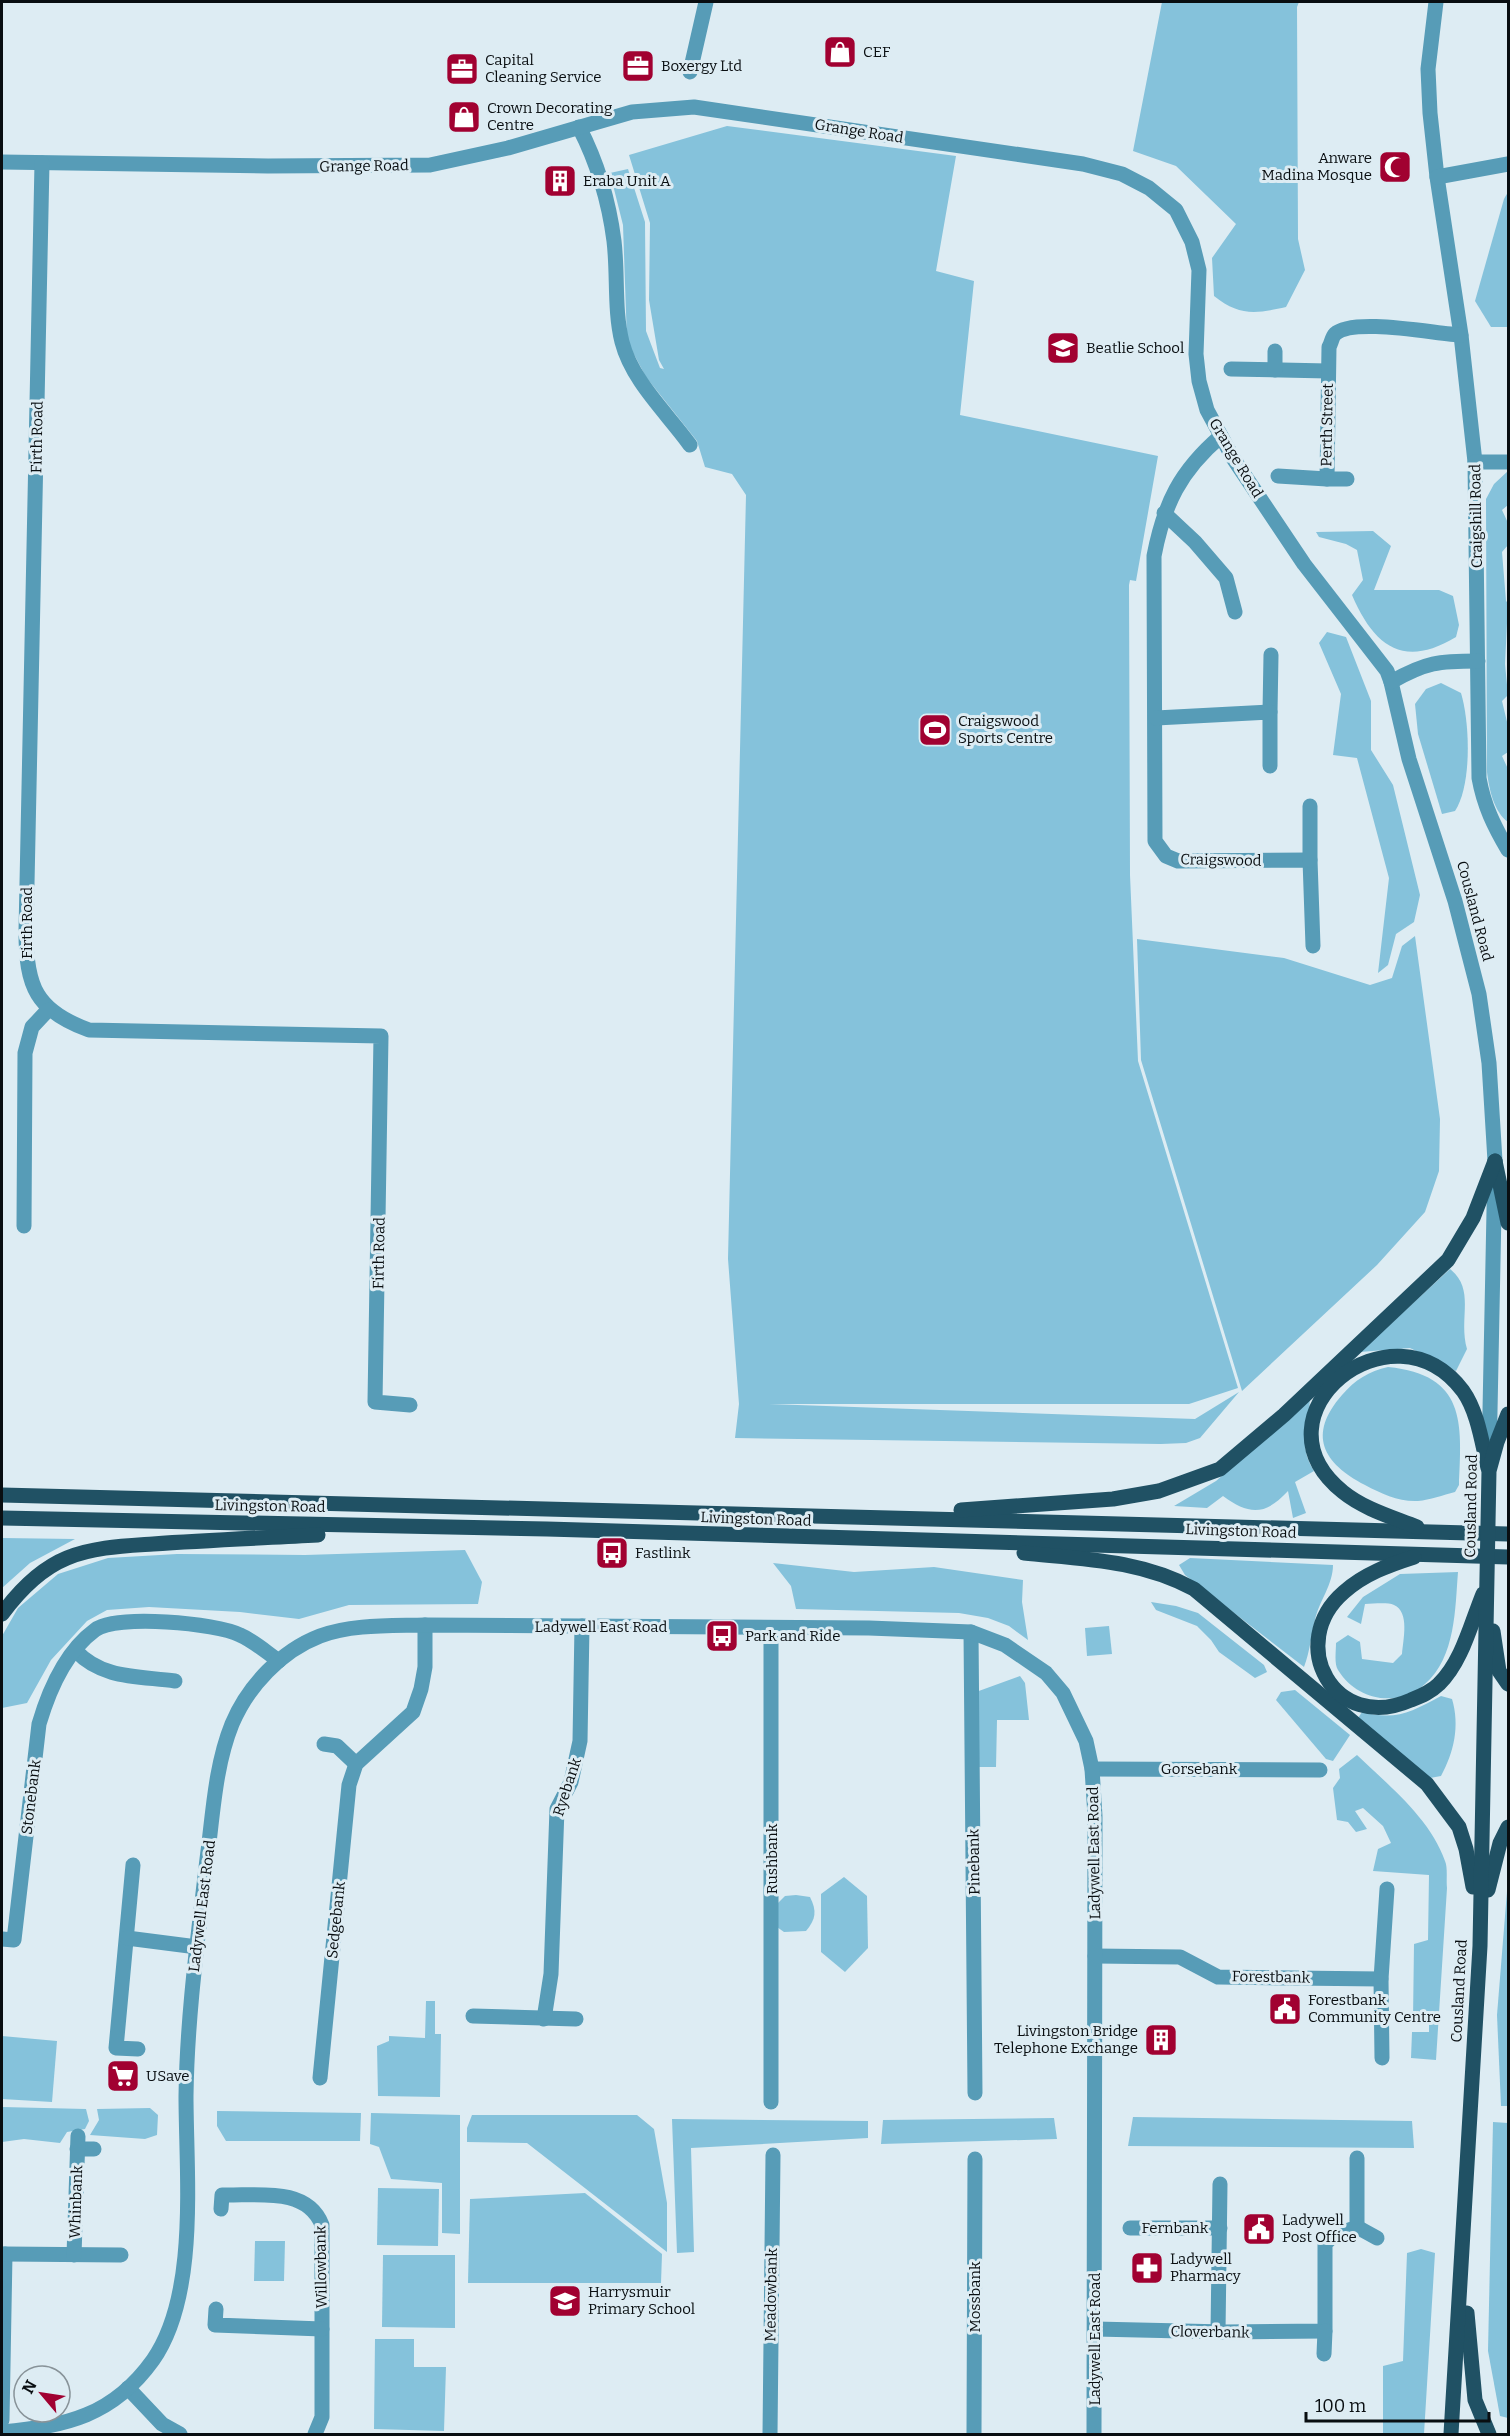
<svg xmlns="http://www.w3.org/2000/svg" width="1510" height="2436" viewBox="0 0 1510 2436" font-family="Bitter,serif">
<rect width="100%" height="100%" fill="#ddecf3"/>
<g fill="#85c2db">
<path d="M1162 2H1299L1297 7 1298 239 1305 270 1286 307C1255 314 1239 316 1214 296L1212 258 1236 224 1176 166 1133 151Z"/>
<path d="M727 126 956 156 936 271 974 281 960 415 1158 456 1136 581 1130 580 1129 585 1130 875 1138 1061 1238 1388 1189 1404H769L1195 1419 1239 1392 1200 1438 1186 1443 1161 1444 735 1438 739 1404 728 1259 746 495 732 474 705 467 697 441 646 377 627 341 623 225 610 173 628 169 645 222 646 331 660 368 664 369 659 360 649 300 650 223 629 155Z"/>
<path d="M1508 192V327H1491L1475 301 1504 199Z"/>
<path d="M1508 471V505L1502 510 1508 523V545L1502 552 1506 601 1508 603 1505 664 1508 695 1502 701 1508 726V752L1502 756 1508 769V822C1494 812 1489 789 1487 772L1486 499 1494 484Z"/>
<path d="M1373 531 1391 546 1374 590H1439L1453 596 1459 625 1456 637C1403 669 1374 646 1352 595L1363 580 1357 550 1346 544 1319 537 1316 532Z"/>
<path d="M1327 632 1346 637 1371 701V750L1393 785 1420 895 1414 922 1396 934 1388 965 1378 973 1389 878 1357 758 1333 755 1341 694 1319 643Z"/>
<path d="M1441 683 1461 693C1470 723 1472 785 1455 811L1442 814 1418 734 1415 704 1426 689Z"/>
<path d="M1415 936 1440 1119 1439 1171 1425 1212 1377 1265 1242 1391 1141 1060 1137 939 1284 958 1370 985 1392 978 1402 946Z"/>
<path d="M1450 1269C1476 1290 1458 1318 1467 1349L1456 1371 1410 1348 1360 1352Z"/>
<path d="M1388 1367C1466 1375 1462 1422 1459 1485L1455 1492C1443 1495 1430 1500 1418 1501 1399 1502 1382 1494 1365 1485 1323 1463 1307 1435 1342 1395 1355 1380 1369 1371 1388 1367Z"/>
<path d="M1310 1398C1309 1426 1297 1444 1314 1471L1295 1482 1306 1513 1293 1518 1288 1491C1265 1516 1249 1515 1223 1496L1207 1508 1174 1506 1216 1481Z"/>
<path d="M2 1538 75 1539 30 1563 2 1588Z"/>
<path d="M465 1550 482 1582 478 1604 349 1605 299 1619 240 1612 149 1607 107 1610 87 1621 51 1660 27 1703 2 1708V1636L18 1608 58 1574 108 1558 177 1554 305 1555Z"/>
<path d="M1190 1558 1333 1565C1333 1585 1319 1601 1315 1620 1311 1636 1310 1651 1304 1667L1185 1575 1179 1565Z"/>
<path d="M773 1563 854 1572 934 1567 1023 1580 1022 1602 1028 1640 1009 1626 988 1618 959 1613 796 1609 791 1586Z"/>
<path d="M1458 1572C1455 1608 1456 1657 1425 1684 1398 1708 1357 1701 1338 1670 1334 1664 1336 1651 1336 1643L1348 1635 1360 1642 1362 1659 1393 1663 1402 1654C1403 1640 1410 1612 1394 1605 1387 1602 1373 1604 1365 1604L1361 1624 1347 1617 1363 1597 1400 1574Z"/>
<path d="M1151 1602 1176 1606 1198 1613 1264 1665 1267 1672 1255 1678 1219 1652 1211 1640 1197 1626 1156 1610Z"/>
<path d="M1109 1626 1112 1654 1087 1656 1085 1628Z"/>
<path d="M1020 1676 1025 1683 1029 1720H997L996 1767H978L976 1692Z"/>
<path d="M1295 1690 1350 1735 1333 1761 1326 1759 1276 1700 1281 1692Z"/>
<path d="M1441 1696 1452 1699C1460 1726 1454 1752 1441 1776L1430 1778 1358 1718 1362 1712C1396 1721 1411 1712 1441 1696Z"/>
<path d="M1357 1755C1388 1785 1430 1818 1445 1861 1448 1868 1446 1880 1447 1888L1436 2060 1411 2058 1412 2032H1429V2017L1413 2019 1414 1944 1428 1940 1429 1875 1373 1871 1378 1849 1391 1843 1383 1826 1363 1808 1355 1811 1367 1829 1356 1832 1348 1822 1337 1820 1333 1788 1340 1778 1339 1769Z"/>
<path d="M844 1877 867 1896 868 1948 845 1972 821 1952V1894Z"/>
<path d="M1508 1879V2106H1501L1497 2015Z"/>
<path d="M796 1895 810 1897C817 1911 816 1919 806 1931L784 1932 777 1927V1904L785 1896Z"/>
<path d="M426 2001H435V2034H441L440 2097 378 2096 377 2046 389 2041V2036L425 2038Z"/>
<path d="M2 2036 57 2041 52 2102 2 2099Z"/>
<path d="M2 2107 86 2109 89 2121 85 2129 67 2132 60 2143 24 2139 2 2142Z"/>
<path d="M150 2108 158 2115 157 2135 145 2139 90 2135 99 2120 97 2109Z"/>
<path d="M217 2111 361 2113 360 2141H226L217 2126Z"/>
<path d="M371 2113 460 2115V2234L442 2233V2183L391 2179 379 2147 370 2144Z"/>
<path d="M472 2115H637L654 2129 667 2203V2252L527 2143 467 2142V2128Z"/>
<path d="M1133 2117 1412 2121 1414 2148 1128 2146Z"/>
<path d="M1054 2118 1057 2139 881 2144 883 2120Z"/>
<path d="M672 2119 868 2121V2138L691 2148 694 2252 677 2253Z"/>
<path d="M1493 2122 1508 2123V2418L1500 2416 1488 2351Z"/>
<path d="M378 2188 439 2189 438 2246 377 2245Z"/>
<path d="M585 2193 662 2254 661 2283H468L470 2199Z"/>
<path d="M255 2241H285L284 2281H254Z"/>
<path d="M1421 2249 1435 2253 1424 2434H1383V2366L1403 2361 1407 2253Z"/>
<path d="M383 2255H455V2328L382 2327Z"/>
<path d="M375 2339H414V2367H446L444 2431 374 2429Z"/>
</g>
<g fill="none" stroke-linecap="round" stroke-linejoin="round">
<g stroke="#579cb7" stroke-width="15">
<path d="M1436 2 1428 69 1430 113 1437 177 1461 335 1475 462 1479 778C1484 806 1494 826 1508 850"/>
<path d="M690 72 706 2"/>
<path d="M579 127C597 162 609 202 614 241 618 274 614 310 622 342 632 381 667 413 690 445"/>
<path d="M2 162 268 166 430 165 508 148 632 112 694 107 1083 164 1122 174 1149 188 1176 210 1192 242 1199 270 1196 354 1199 381 1207 410 1233 458 1304 564 1387 671 1391 682 1409 759 1455 901 1479 994 1489 1063 1495 1161 1489 1461"/>
<path d="M42 163 26 932C26 986 36 1011 89 1030L381 1036 375 1402 410 1405"/>
<path d="M1437 177 1508 164"/>
<path d="M1231 369 1328 371"/>
<path d="M1275 370V351"/>
<path d="M1221 436C1180 471 1164 504 1154 556L1155 841 1166 856 1178 861 1310 860 1313 946"/>
<path d="M1475 462H1508"/>
<path d="M1278 476 1327 479 1329 347C1331 344 1332 337 1335 334 1353 317 1436 334 1461 335"/>
<path d="M1327 479H1347"/>
<path d="M1164 513 1195 542 1226 578 1235 612"/>
<path d="M1391 682C1426 662 1439 661 1478 661"/>
<path d="M1270 712 1271 655"/>
<path d="M1156 718 1270 712V766"/>
<path d="M1310 860V806"/>
<path d="M24 1226 25 1053 32 1027 48 1010"/>
<path d="M971 1632 975 2093"/>
<path d="M76 1651C102 1679 139 1676 175 1681"/>
<path d="M324 1744 337 1746 356 1764"/>
<path d="M1092 1769 1320 1770"/>
<path d="M133 1865 116 2048 138 2049"/>
<path d="M127 1938 197 1947"/>
<path d="M2 1939 14 1940 39 1724C49 1690 65 1652 95 1630 116 1614 216 1623 240 1635 254 1641 266 1652 279 1661"/>
<path d="M1095 1956 1180 1957 1218 1977 1381 1979"/>
<path d="M473 2016 576 2019"/>
<path d="M544 2019 551 1974 557 1809 571 1782 580 1741 582 1626"/>
<path d="M1382 2058 1381 1979 1387 1889"/>
<path d="M320 2078 349 1785 356 1764 413 1712 421 1689 425 1667V1625"/>
<path d="M771 2102V1628"/>
<path d="M77 2149H94"/>
<path d="M221 2209 222 2195C256 2196 307 2186 322 2225V2417L315 2434"/>
<path d="M1357 2227 1377 2238"/>
<path d="M1130 2228H1220"/>
<path d="M2 2254H5L2 2420"/>
<path d="M5 2254 121 2255"/>
<path d="M74 2255 78 2136"/>
<path d="M216 2309 215 2325 322 2329"/>
<path d="M1095 2329 1226 2332 1325 2331V2244L1333 2236 1357 2227V2158"/>
<path d="M1218 2332 1220 2184"/>
<path d="M1324 2354 1325 2331"/>
<path d="M128 2388 162 2424 180 2434"/>
<path d="M2 2432C66 2426 113 2416 153 2360 199 2294 186 2174 186 2096 187 2017 198 1937 207 1859 213 1814 215 1766 232 1724 248 1686 281 1651 320 1636 352 1624 391 1626 425 1625L869 1628 971 1632 1005 1645 1046 1673 1063 1693 1086 1741 1092 1769 1095 1816 1094 2434"/>
<path d="M770 2434 773 2155"/>
<path d="M974 2434 975 2159"/>
</g>
<g stroke="#205164" stroke-width="15">
<path d="M1495 1161 1508 1223"/>
<path d="M2 1495 1508 1534"/>
<path d="M961 1510 1113 1499 1159 1491 1220 1469 1284 1415 1448 1260 1473 1218 1495 1161"/>
<path d="M2 1518 547 1529 1508 1557"/>
<path d="M1417 1527C1392 1517 1364 1509 1343 1492 1247 1415 1392 1297 1463 1391 1478 1412 1482 1444 1488 1468"/>
<path d="M1024 1553C1083 1559 1141 1560 1194 1589L1427 1784 1459 1827 1466 1849 1473 1887"/>
<path d="M1414 1557C1389 1565 1364 1574 1344 1592 1285 1643 1334 1734 1411 1700 1421 1696 1431 1692 1439 1684 1462 1662 1471 1623 1483 1594"/>
<path d="M2 1614C19 1591 40 1569 67 1558 94 1547 124 1546 153 1544 208 1540 263 1538 318 1535"/>
<path d="M1493 1631 1499 1671 1508 1684"/>
<path d="M1488 1890 1500 1843 1508 1827"/>
<path d="M1467 2313 1475 2400 1489 2434"/>
<path d="M1451 2434 1480 1946 1489 1471 1497 1442 1508 1414"/>
</g>
</g>
<defs>
<g id="shop-square" transform="scale(1.725)"><rect x="-9" y="-9" width="18" height="18" rx="4" fill="#a10131" stroke="#ddecf3"/><path d="M-5-2.5h2.3a2.7 3.5 0 0 1 5.4 0H5L5.5 6h-11ZM-1.5-2.5h3a1.5 2.3 0 0 0-3 0Z" fill="#fff"/></g>
<g id="office-square" transform="scale(1.725)"><rect x="-9" y="-9" width="18" height="18" rx="4" fill="#a10131" stroke="#ddecf3"/><path d="M-6-3h4V-5.5h4V-3h4V5H-6ZM-1-4.5V-3h2v-1.5ZM-6 0V1H6V0Z" fill="#fff"/></g>
<g id="mosque-square" transform="scale(1.725)"><rect x="-9" y="-9" width="18" height="18" rx="4" fill="#a10131" stroke="#ddecf3"/><path d="M3.5-4.9A6 6 0 1 0 3.5 4.9A5 5 0 1 1 3.5-4.9Z" fill="#fff"/></g>
<g id="building-square" transform="scale(1.725)"><rect x="-9" y="-9" width="18" height="18" rx="4" fill="#a10131" stroke="#ddecf3"/><path d="M-4-6H4V6H1V3H-1V6H-4ZM-2.5-4.3h1.7v1.8h-1.7ZM.8-4.3h1.7v1.8H.8ZM-2.5-1h1.7V.8h-1.7ZM.8-1h1.7V.8H.8Z" fill="#fff"/></g>
<g id="school-square" transform="scale(1.725)"><rect x="-9" y="-9" width="18" height="18" rx="4" fill="#a10131" stroke="#ddecf3"/><path d="M0-5L7-2L0 1L-7-2ZM-4 1L0 2.5L4 1V4Q0 6-4 4Z" fill="#fff"/></g>
<g id="stadium-square" transform="scale(1.725)"><rect x="-9" y="-9" width="18" height="18" rx="4" fill="#a10131" stroke="#ddecf3"/><path d="M0-5a6.5 5 0 1 0 0 10a6.5 5 0 1 0 0-10ZM-3.5-1.8h7v3.6h-7Z" fill="#fff"/></g>
<g id="bus-square" transform="scale(1.725)"><rect x="-9" y="-9" width="18" height="18" rx="4" fill="#a10131" stroke="#ddecf3"/><path d="M-5-6H5V4H4V6H2V4H-2V6H-4V4H-5ZM-3.5-4V0h7V-4ZM-3.5 1.2v1.5H-2V1.2ZM2 1.2v1.5H3.5V1.2Z" fill="#fff"/></g>
<g id="civic-square" transform="scale(1.725)"><rect x="-9" y="-9" width="18" height="18" rx="4" fill="#a10131" stroke="#ddecf3"/><path d="M-.6-6.5H3V-4.5H.6V-3L4-1V1h2V6H-6V1h2V-1L-.6-3ZM-1.2 2.5V6h2.4V2.5Z" fill="#fff"/></g>
<g id="supermarket-square" transform="scale(1.725)"><rect x="-9" y="-9" width="18" height="18" rx="4" fill="#a10131" stroke="#ddecf3"/><path d="M-6-5.5h2.5l.6 2H6L4.5 2H-2.5L-4.4-4H-6ZM-1.5 3.2a1.3 1.3 0 1 0 .1 0ZM3 3.2a1.3 1.3 0 1 0 .1 0Z" fill="#fff"/></g>
<g id="pharmacy-square" transform="scale(1.725)"><rect x="-9" y="-9" width="18" height="18" rx="4" fill="#a10131" stroke="#ddecf3"/><path d="M-2-6h4v4h4v4h-4v4h-4v-4h-4v-4h4Z" fill="#fff"/></g>
</defs>
<g fill-rule="evenodd">
<use href="#shop-square" x="840" y="52"/>
<use href="#office-square" x="638" y="66"/>
<use href="#office-square" x="462" y="69"/>
<use href="#shop-square" x="464" y="117"/>
<use href="#mosque-square" x="1395" y="167"/>
<use href="#building-square" x="560" y="181"/>
<use href="#school-square" x="1063" y="348"/>
<use href="#stadium-square" x="935" y="730"/>
<use href="#bus-square" x="612" y="1553"/>
<use href="#bus-square" x="722" y="1636"/>
<use href="#civic-square" x="1285" y="2009"/>
<use href="#building-square" x="1161" y="2040"/>
<use href="#supermarket-square" x="123" y="2076"/>
<use href="#civic-square" x="1259" y="2229"/>
<use href="#pharmacy-square" x="1147" y="2268"/>
<use href="#school-square" x="565" y="2301"/>
</g>
<g text-anchor="middle" dominant-baseline="central" stroke-width="6" stroke-linejoin="round" paint-order="stroke">
<g font-size="15" fill="#090e11" stroke="#ddecf3" text-anchor="start">
<text x="863" y="52">CEF</text>
<text x="485" y="60">Capital<tspan x="485" dy="17">Cleaning Service</tspan></text>
<text x="661" y="66">Boxergy Ltd</text>
<text x="487" y="108">Crown Decorating<tspan x="487" dy="17">Centre</tspan></text>
<text x="1372" y="158" text-anchor="end">Anware<tspan x="1372" dy="17">Madina Mosque</tspan></text>
<text x="583" y="181">Eraba Unit A</text>
<text x="1086" y="348">Beatlie School</text>
<text x="958" y="721">Craigswood<tspan x="958" dy="17">Sports Centre</tspan></text>
<text x="635" y="1553">Fastlink</text>
<text x="745" y="1636">Park and Ride</text>
<text x="1308" y="2000">Forestbank<tspan x="1308" dy="17">Community Centre</tspan></text>
<text x="1138" y="2031" text-anchor="end">Livingston Bridge<tspan x="1138" dy="17">Telephone Exchange</tspan></text>
<text x="146" y="2076">USave</text>
<text x="1282" y="2220">Ladywell<tspan x="1282" dy="17">Post Office</tspan></text>
<text x="1170" y="2259">Ladywell<tspan x="1170" dy="17">Pharmacy</tspan></text>
<text x="588" y="2292">Harrysmuir<tspan x="588" dy="17">Primary School</tspan></text>
</g>
<g font-size="15" fill="#090e11" stroke="#ddecf3">
<text transform="translate(859 131) rotate(9)">Grange Road</text>
<text transform="translate(364 166) rotate(-1)">Grange Road</text>
<text transform="translate(1327 425) rotate(-89)">Perth Street</text>
<text transform="translate(37 437) rotate(-89)">Firth Road</text>
<text transform="translate(1236 458) rotate(59)">Grange Road</text>
<text transform="translate(1476 516) rotate(-91)">Craigshill Road</text>
<text transform="translate(1221 860) rotate(1)">Craigswood</text>
<text transform="translate(1475 911) rotate(75)">Cousland Road</text>
<text transform="translate(27 923) rotate(-90)">Firth Road</text>
<text transform="translate(379 1253) rotate(-89)">Firth Road</text>
<text transform="translate(270 1506) rotate(1)">Livingston Road</text>
<text transform="translate(1471 1506) rotate(-89)">Cousland Road</text>
<text transform="translate(756 1519) rotate(2)">Livingston Road</text>
<text transform="translate(1241 1531) rotate(2)">Livingston Road</text>
<text x="601" y="1627">Ladywell East Road</text>
<text x="1199" y="1769">Gorsebank</text>
<text transform="translate(567 1787) rotate(-72)">Ryebank</text>
<text transform="translate(31 1797) rotate(-83)">Stonebank</text>
<text transform="translate(1094 1853) rotate(-91)">Ladywell East Road</text>
<text transform="translate(772 1859) rotate(-90)">Rushbank</text>
<text transform="translate(974 1862) rotate(-91)">Pinebank</text>
<text transform="translate(202 1906) rotate(-83)">Ladywell East Road</text>
<text transform="translate(336 1920) rotate(-84)">Sedgebank</text>
<text transform="translate(1271 1977) rotate(1)">Forestbank</text>
<text transform="translate(1459 1991) rotate(-87)">Cousland Road</text>
<text transform="translate(76 2202) rotate(-88)">Whinbank</text>
<text x="1175" y="2228">Fernbank</text>
<text transform="translate(321 2267) rotate(-91)">Willowbank</text>
<text transform="translate(771 2295) rotate(-89)">Meadowbank</text>
<text transform="translate(975 2297) rotate(-90)">Mossbank</text>
<text transform="translate(1210 2332) rotate(1)">Cloverbank</text>
<text transform="translate(1095 2339) rotate(-90)">Ladywell East Road</text>
</g>
</g>
<rect width="1510" height="2436" fill="none" stroke="#090e11" stroke-width="6"/>
<g transform="translate(42 2394) rotate(299)"><circle r="28" fill="#ddecf3" stroke="#889399" stroke-width="1.5"/>
<path d="M0-4.5L10 22L0 15L-10 22Z" fill="#a10131"/>
<text y="-9" font-size="16" font-weight="bold" text-anchor="middle" fill="#090e11">N</text>
</g>
<path d="M1306 2412v9h183v-9" fill="none" stroke="#090e11" stroke-width="3"/>
<text x="1315" y="2412" font-size="18" fill="#090e11" stroke="#ddecf3" stroke-width="4.5" paint-order="stroke">100 m</text>
</svg>
